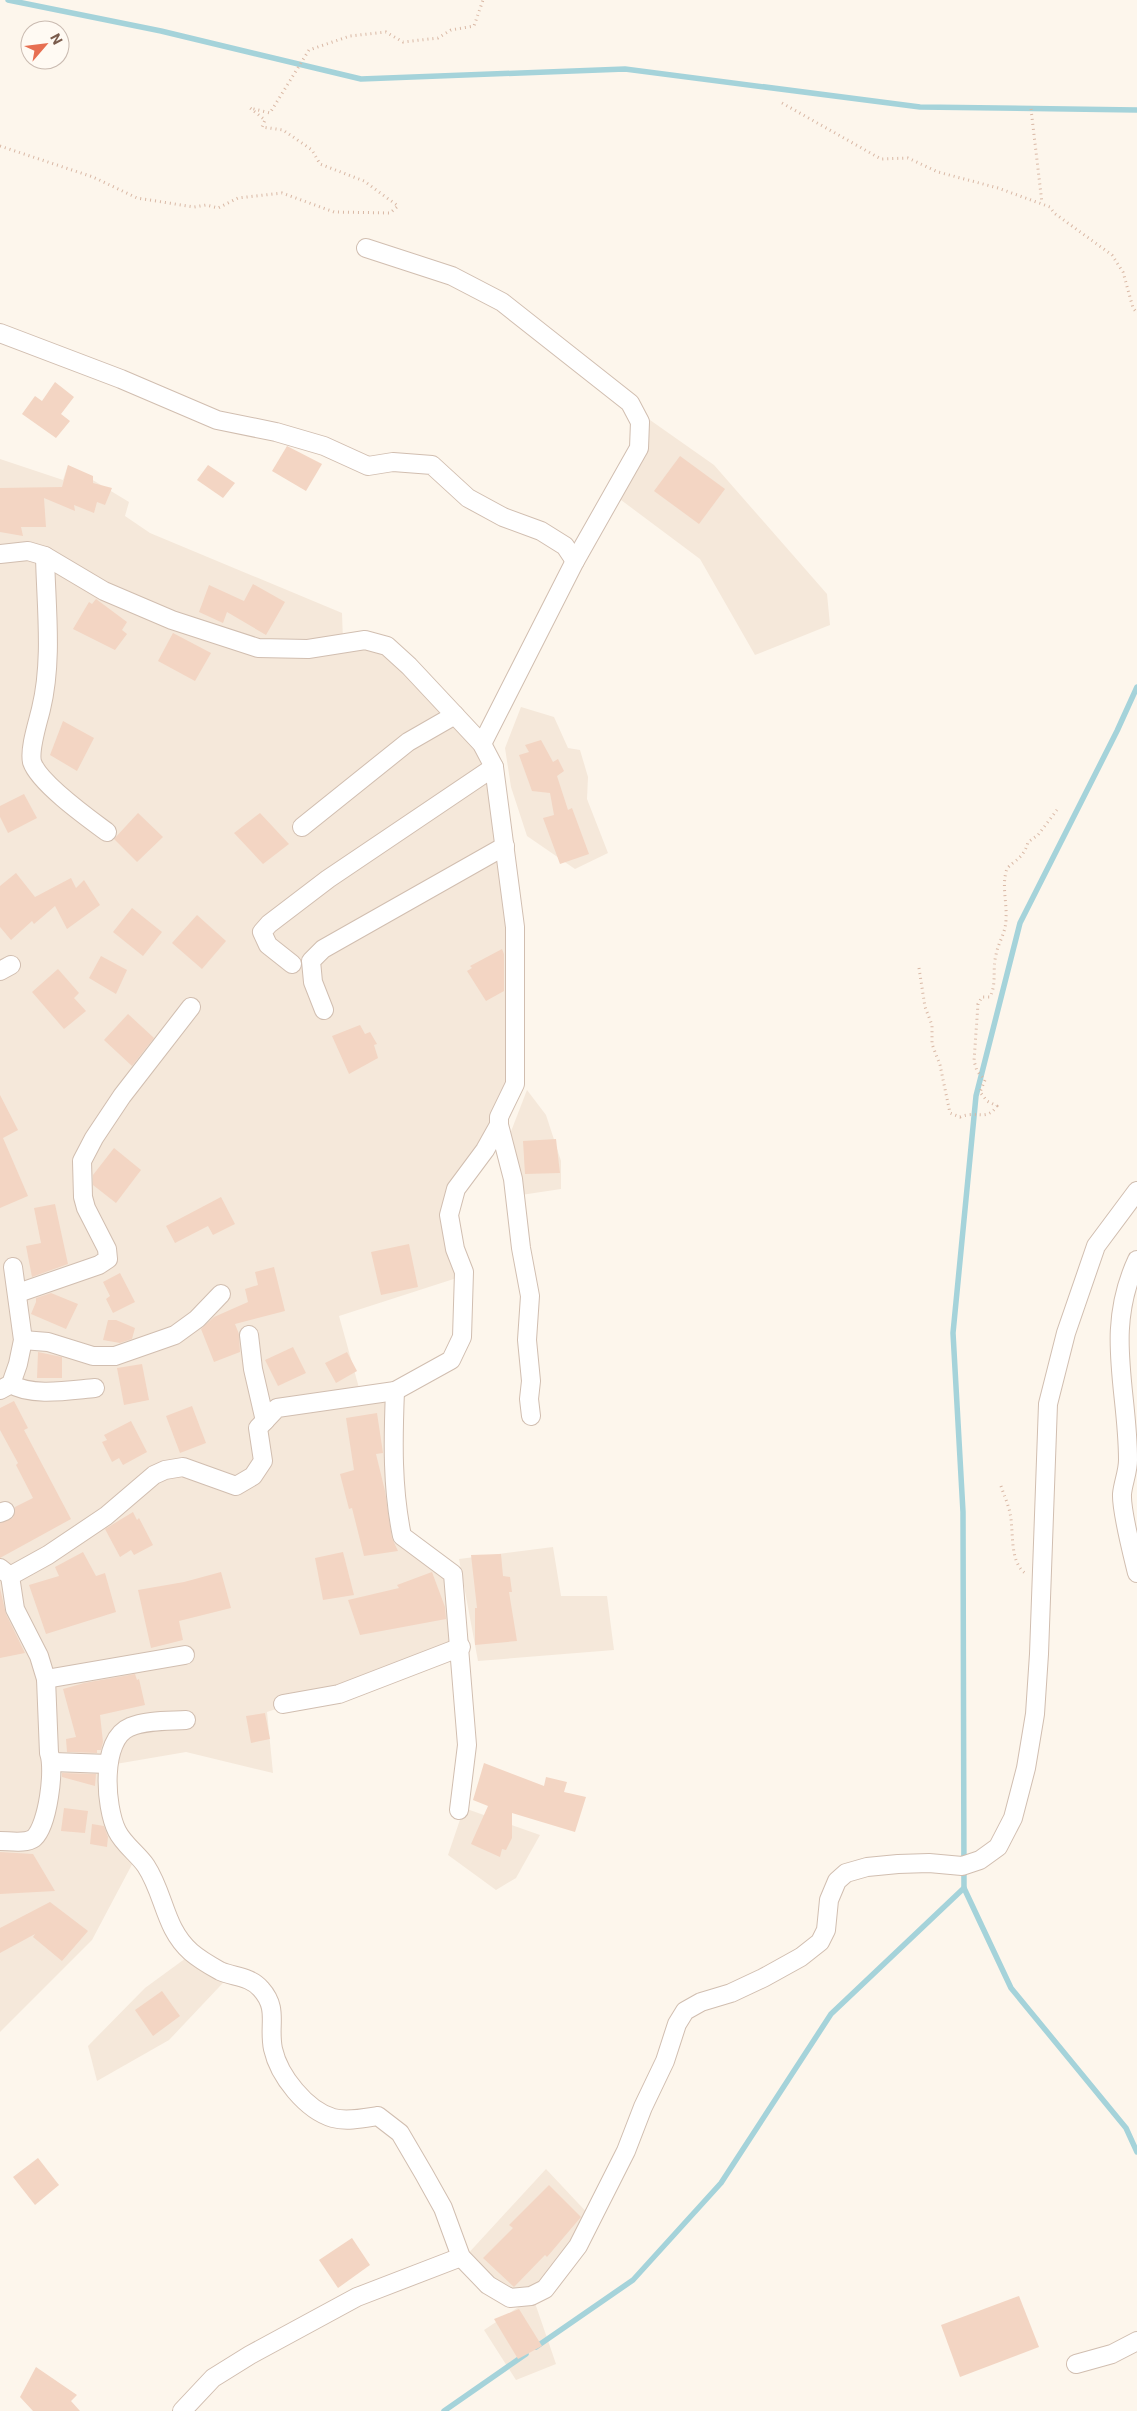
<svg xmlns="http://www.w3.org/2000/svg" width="1137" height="2411" viewBox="0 0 1137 2411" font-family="Roboto,sans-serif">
<rect width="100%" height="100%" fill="#fdf6ec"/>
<g fill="#f5e8da">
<path d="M650 420 714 465 827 594 830 625 755 655 700 559 613 494 595 526Z"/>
<path d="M0 459 63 480 68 465 129 502 125 516 150 533 342 613 343 641 387 646 409 666 424 695 479 743 494 771 515 927V1084L447 1213 463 1276 339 1316 361 1395 395 1392 401 1535 453 1574 461 1647 267 1712 273 1773 186 1752 110 1765 112 1817 137 1855 92 1940 0 2032Z"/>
<path d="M521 707 554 717 568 748 580 750 588 777 587 799 608 853 575 869 527 836 511 787 505 748Z"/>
<path d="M527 1090 546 1115 561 1161V1189L521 1195 505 1147Z"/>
<path d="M553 1547 561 1596H607L614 1650 478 1661 459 1559Z"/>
<path d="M464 1808 540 1835 516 1878 496 1890 448 1855Z"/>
<path d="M197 1950 237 1968 169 2040 97 2081 88 2046 145 1988Z"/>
<path d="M546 2169 593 2219 535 2303 556 2364 516 2380 484 2330 520 2306 464 2258Z"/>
</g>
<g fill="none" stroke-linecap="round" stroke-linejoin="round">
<g stroke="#a5d3da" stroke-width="5.5">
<path d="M8 0 161 31 361 79 625 69 920 107 1137 110"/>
<path d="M1137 687 1117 731 1020 923 976 1096 953 1333 963 1512 964 1888 1011 1988 1126 2128 1137 2152"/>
<path d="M536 2347 633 2280 721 2183 831 2014 964 1888"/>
<path d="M444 2411 526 2354"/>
</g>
</g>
<g fill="#f3d5c3">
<path d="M55 382 74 397 61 414 70 421 56 438 22 414 35 396 42 401Z"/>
<path d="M287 446 322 464 306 491 272 471Z"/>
<path d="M680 456 725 489 699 524 654 491Z"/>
<path d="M68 465 93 476V483L112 488 105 505 97 502 94 513 74 505 75 511 44 498 46 527H21L23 536 0 532V488L62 487Z"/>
<path d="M208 465 235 483 223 498 197 480Z"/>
<path d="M253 584 285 602 266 635 227 612 223 623 199 612 209 585 244 601Z"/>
<path d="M96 599 127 622 122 630 127 634 115 650 73 629 89 602 92 604Z"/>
<path d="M173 633 211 653 195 681 158 661Z"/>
<path d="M63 721 94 738 77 771 50 755Z"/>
<path d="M541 740 553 762 558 759 564 771 557 776 568 810 572 808 589 854 560 864 543 818 554 815 550 793 532 791 519 755 529 752 525 745Z"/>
<path d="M24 794 37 818 8 833 0 817V806Z"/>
<path d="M138 813 163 837 137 862 114 839Z"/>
<path d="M260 813 289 844 263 864 234 833Z"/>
<path d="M16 873 35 897 71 878 76 888 84 880 100 905 67 929 55 906 34 924 32 921 11 940 0 927V886Z"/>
<path d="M132 908 162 932 143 956 113 932Z"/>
<path d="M197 915 226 941 202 969 172 943Z"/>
<path d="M502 949 504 954V991L486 1001 467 971 472 968 470 966Z"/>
<path d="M101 956 127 970 116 994 89 978Z"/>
<path d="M58 969 79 993 74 998 86 1011 64 1029 32 992Z"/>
<path d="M128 1014 154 1038 132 1066 104 1040Z"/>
<path d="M360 1025 365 1034 370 1032 377 1044 374 1045 378 1058 349 1074 332 1036Z"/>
<path d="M0 1095 18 1130 3 1138 28 1196 0 1208Z"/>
<path d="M556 1139 560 1173 525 1174 523 1141Z"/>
<path d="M114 1148 141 1170 116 1203 93 1185V1175Z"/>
<path d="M221 1197 235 1224 213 1235 208 1226 175 1243 166 1226Z"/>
<path d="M55 1204 68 1264 32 1277 26 1246 41 1243 34 1208Z"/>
<path d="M409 1244 418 1287 381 1295 371 1252Z"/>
<path d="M274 1267 285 1311 235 1324 239 1334 240 1352 214 1362 201 1329 214 1317 248 1302 245 1289 258 1285 255 1272Z"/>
<path d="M120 1273 135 1302 113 1313 106 1299 110 1296 103 1282Z"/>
<path d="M51 1293 78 1304 66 1329 31 1314 36 1302V1298Z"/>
<path d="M108 1320H116L135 1328 132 1339 120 1343 103 1340Z"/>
<path d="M293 1347 306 1373 278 1386 265 1360Z"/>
<path d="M38 1352 62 1357V1378H37Z"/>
<path d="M347 1352 357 1371 336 1383 325 1363Z"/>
<path d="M142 1364 149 1400 124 1405 117 1368Z"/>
<path d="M14 1401 28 1428 24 1430 71 1519 0 1558V1523L13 1518 15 1507 33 1498 16 1465 18 1463 0 1430V1408Z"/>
<path d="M192 1406 206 1443 180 1453 166 1416Z"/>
<path d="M377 1413 383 1453 376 1454 385 1491 392 1538 398 1551 364 1556 352 1508 349 1509 340 1474 354 1470 346 1418Z"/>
<path d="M131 1421 147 1452 123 1465 119 1458 112 1462 102 1442 107 1440 104 1435Z"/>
<path d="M133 1512 137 1520 139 1518 153 1545 134 1555 131 1550 120 1557 105 1529Z"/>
<path d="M83 1552 96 1576 105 1573 116 1612 46 1634 29 1585 59 1576 55 1567Z"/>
<path d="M343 1552 354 1595 323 1600 315 1558Z"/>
<path d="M501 1554 503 1576 510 1577 512 1592H509L517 1641 475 1645V1608H477L471 1555Z"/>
<path d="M221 1572 231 1608 179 1621 183 1640 151 1648 138 1590 184 1582Z"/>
<path d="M432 1572 445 1607 446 1619 360 1635 348 1600 399 1588 397 1585Z"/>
<path d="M0 1588 6 1614 25 1653 0 1658Z"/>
<path d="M135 1674 137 1680 139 1679 145 1705 100 1715 103 1742 101 1750H97V1753L67 1752 66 1739 76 1737 63 1689 84 1683Z"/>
<path d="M265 1713 270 1739 251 1743 246 1716Z"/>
<path d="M484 1763 544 1786 546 1777 567 1782 564 1792 586 1797 575 1832 512 1813V1838L506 1850 502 1849 500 1857 471 1844 488 1806 473 1800Z"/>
<path d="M62 1773 96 1774 95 1786 62 1777Z"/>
<path d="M64 1808 88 1811 85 1833 61 1831Z"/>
<path d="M92 1824 104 1826 108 1837 107 1847 90 1844Z"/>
<path d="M0 1852 33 1854 55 1891 0 1894Z"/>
<path d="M50 1902 88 1931 62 1961 33 1937 35 1934 0 1953V1928Z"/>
<path d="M162 1991 180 2016 153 2036 135 2010Z"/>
<path d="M38 2158 59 2185 35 2205 13 2177Z"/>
<path d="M549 2185 581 2217 547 2257 545 2255 514 2287 483 2258 513 2228 509 2225Z"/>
<path d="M352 2238 370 2265 338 2288 319 2260Z"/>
<path d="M1019 2296 1039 2347 960 2377 941 2325Z"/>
<path d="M519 2309 542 2346 518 2359 494 2319Z"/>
<path d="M36 2367 77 2395 71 2401 80 2411H33L20 2397Z"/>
</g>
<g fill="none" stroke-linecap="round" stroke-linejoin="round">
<g stroke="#d1beb0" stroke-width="20">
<g id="minor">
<path d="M366 248 452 276 502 302 630 403 640 422 639 448 575 561 482 744"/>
<path d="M0 333 121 379 217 420 276 432 324 446 368 466 393 462 432 465 468 498 503 517 541 531 565 546 575 561"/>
<path d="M0 554 28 551 45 556 104 591 172 620 258 648 308 649 365 640 387 646 409 666 482 744 494 767 515 927V1084L499 1117V1125L513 1179 521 1248 530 1296 527 1340 531 1381 529 1399 531 1416"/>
<path d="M45 556C46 606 53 660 41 709 38 722 29 749 32 762 39 783 88 818 107 832"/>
<path d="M302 827 408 742 455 715"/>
<path d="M292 964 268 945 262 932 269 924 328 879 494 767"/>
<path d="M0 971 11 965"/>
<path d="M324 1010 313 982 311 961 323 949 505 846"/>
<path d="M1137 1260C1104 1331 1128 1388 1128 1460 1128 1472 1123 1483 1122 1494 1121 1511 1133 1556 1137 1573"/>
<path d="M18 1293 99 1265 108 1259 107 1249 86 1208 83 1197 82 1161 94 1138 122 1096 191 1007"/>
<path d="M249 1335 253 1369 265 1421"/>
<path d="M23 1340 48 1342 93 1356H115L175 1335 197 1319 221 1294"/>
<path d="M11 1384C31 1397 71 1390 95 1388"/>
<path d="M0 1390 11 1384 18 1364 23 1340 13 1267"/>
<path d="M395 1391C393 1440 392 1488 402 1536L453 1574 467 1745 459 1810"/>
<path d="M0 1513 5 1511"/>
<path d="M0 1568 10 1576 15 1609 39 1656 46 1679 49 1753C55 1769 48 1825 34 1838 26 1844 10 1841 0 1841"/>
<path d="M10 1576 48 1555 106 1516 154 1475 165 1470 183 1467 236 1486 253 1476 263 1461 258 1428 277 1408 395 1391 451 1360 462 1337 464 1272 455 1249 449 1215 456 1189 485 1150 499 1125"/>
<path d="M46 1679 185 1655"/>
<path d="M283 1704 339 1694 461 1647"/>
<path d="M186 1720C169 1721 146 1720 130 1727 100 1739 105 1807 117 1831 124 1845 138 1854 146 1866 165 1895 164 1928 191 1952 199 1959 211 1966 220 1971 233 1977 250 1976 261 1989 279 2009 268 2025 273 2049 279 2076 306 2110 333 2118 347 2122 365 2118 378 2116L400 2133 424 2174 443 2208 461 2257 488 2285 510 2298 531 2296 545 2289 578 2246 626 2151 643 2107 665 2061 677 2024 685 2011 701 2002 731 1993 763 1978 801 1957 820 1942 826 1930 829 1900 837 1881 846 1873 867 1867 898 1864 929 1863 962 1866 980 1860 998 1847 1013 1818 1026 1768 1035 1714 1039 1654 1048 1404 1066 1333 1096 1246 1137 1191"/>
<path d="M53 1762 108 1764"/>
<path d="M1076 2364 1112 2354 1137 2341"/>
<path d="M182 2411 213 2378 250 2355 357 2297 461 2257"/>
</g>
</g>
<g stroke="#d9b8a5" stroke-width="3" stroke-dasharray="1 4" stroke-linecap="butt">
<path d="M782 103 881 159 908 158 938 172 998 188 1050 207 1054 213 1112 255 1123 272 1133 308 1137 313"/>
<path d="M1031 109 1042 203"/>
<path d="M0 146 93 177 137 198 194 207 206 205 218 208 238 198 282 193 334 212 390 213 398 206 364 181 320 164 312 150 283 130 262 127 265 120 250 108 270 113 309 50 350 36 386 32 403 42 438 38 451 30 474 26 483 0"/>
<path d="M919 968 925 1007 932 1025V1044L940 1065 950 1113 960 1117C977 1110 986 1122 997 1106L987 1101 980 1092 985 1080 977 1071 974 1061 978 1004 982 997H990C997 983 992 970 996 955 998 942 1006 934 1006 918 1007 903 1002 887 1006 872 1008 862 1023 862 1028 842L1038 835 1057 810"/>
<path d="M1001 1486C1004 1495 1008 1504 1010 1513 1014 1531 1009 1561 1025 1573"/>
</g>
<use href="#minor" stroke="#fff" stroke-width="18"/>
</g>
<g transform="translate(45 45) rotate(62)"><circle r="24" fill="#fffaf3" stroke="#cabbb1"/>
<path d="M0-4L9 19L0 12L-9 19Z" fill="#e76f51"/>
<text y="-8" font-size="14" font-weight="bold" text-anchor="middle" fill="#7a5c4d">N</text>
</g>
</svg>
